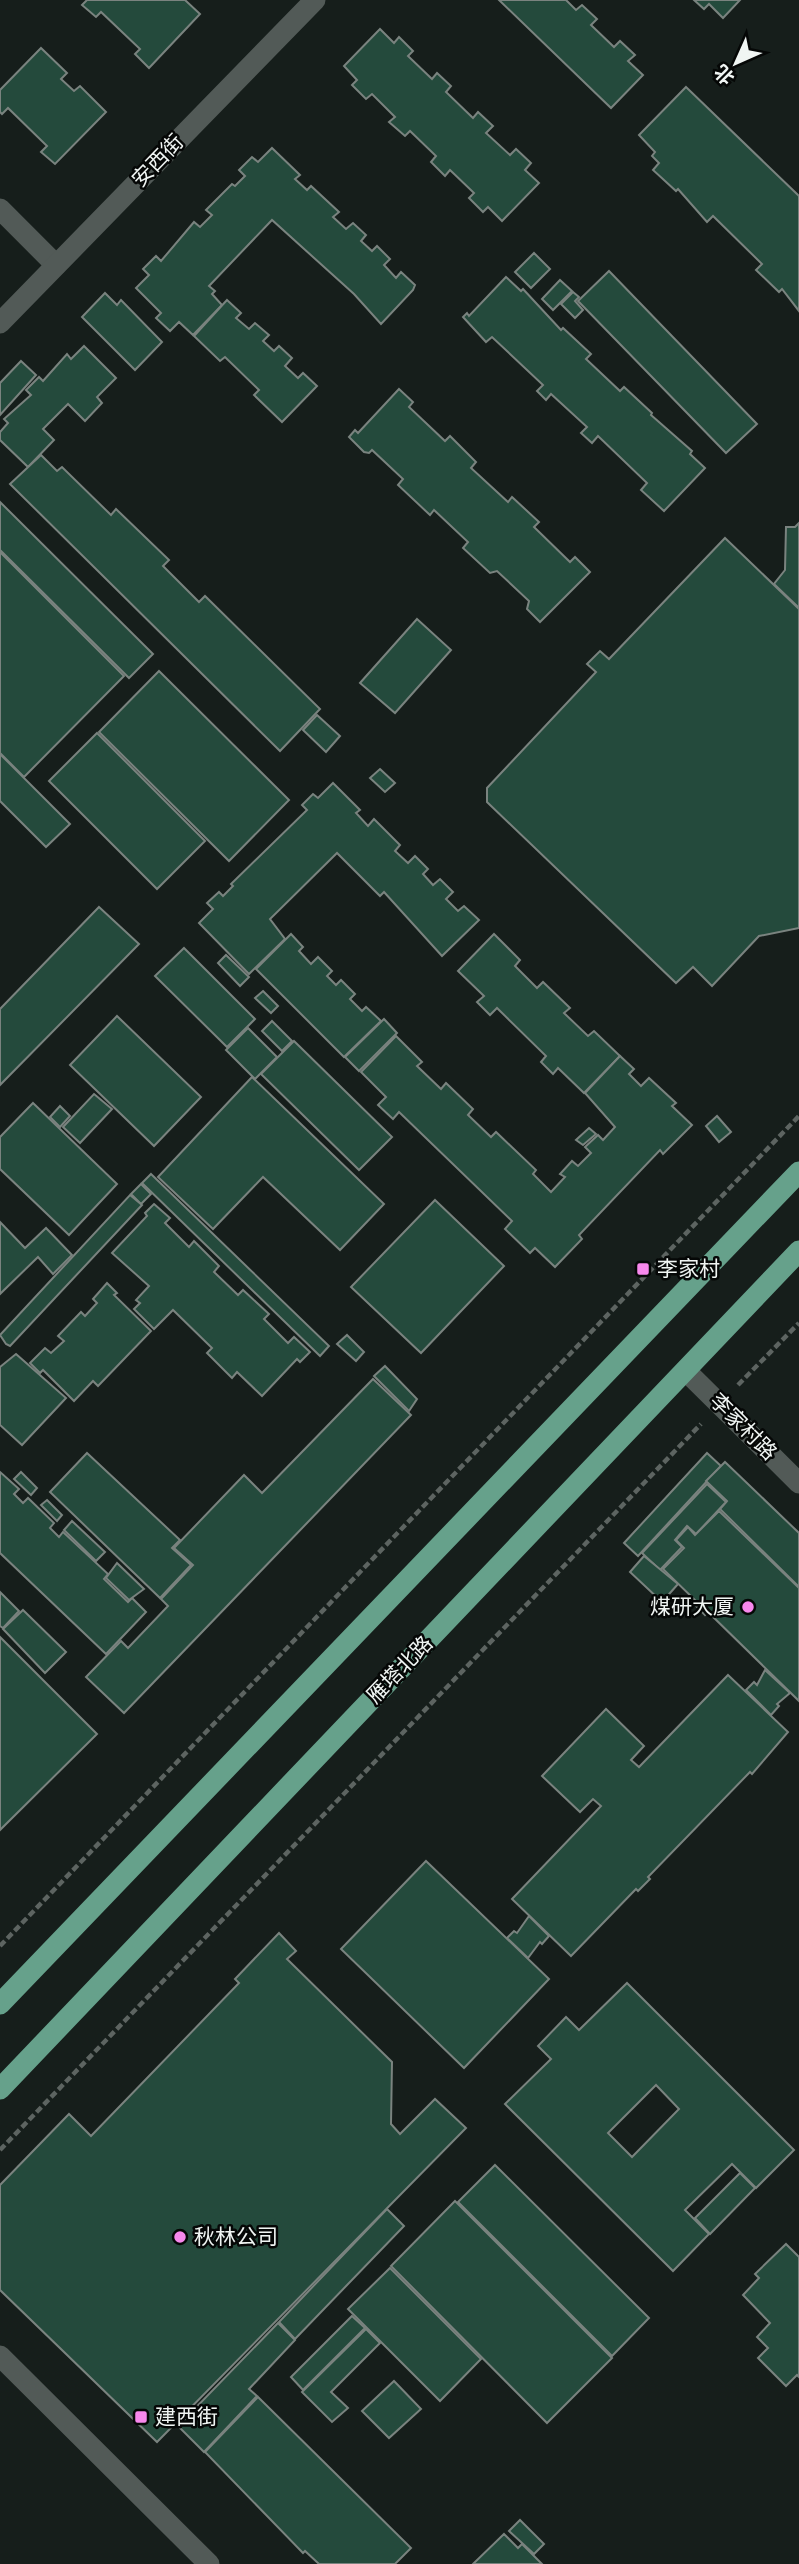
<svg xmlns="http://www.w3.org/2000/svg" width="799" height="2564" viewBox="0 0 799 2564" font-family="'Alegreya Sans','Noto Sans SC',sans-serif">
<rect width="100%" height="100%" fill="#161e1b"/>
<g fill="#244a3c" stroke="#7a837f" stroke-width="2" fill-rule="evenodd">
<path d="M87 0H185L200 14 149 68 135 54 140 49 101 12 96 17 82 5Z"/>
<path d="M499 0H566L576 10 582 5 597 19 591 25 614 47 620 41 635 55 628 61 643 75 611 108Z"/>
<path d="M694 0H740L723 18 709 4 704 9Z"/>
<path d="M380 29 394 43 399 37 413 51 408 56 432 79 437 73 451 86 446 92 473 118 478 112 493 126 486 133 510 155 516 149 531 163 525 170 539 183 502 221 488 207 483 212 469 198 474 193 450 170 445 176 431 162 436 156 410 131 405 136 389 122 395 117 372 94 366 99 352 85 357 80 344 66Z"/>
<path d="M41 48 67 73 61 79 74 91 80 86 106 112 55 164 41 152 47 146 8 108 2 114 0 112V90Z"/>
<path d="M686 87 799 196V311L782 289 779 292 756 270 762 264 713 216 707 222 678 189 676 191 653 170 659 163 652 156 655 152 639 135Z"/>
<path d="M272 148 300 175 295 179 307 190 311 186 339 212 333 217 346 229 353 223 366 235 361 241 372 251 377 246 390 259 384 265 396 278 401 272 415 285 413 290 381 324 354 294 272 220 209 286 215 291 212 294 222 305 193 335 179 322 170 331 156 318 161 313 136 288 149 275 143 269 156 256 161 261 194 222 200 227 212 215 206 210 232 184 235 186 245 176 239 170 252 157 258 162Z"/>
<path d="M534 253 550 269 531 288 515 272Z"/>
<path d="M609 271 757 424 726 453 578 301Z"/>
<path d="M506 277 521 291 523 289 561 330 563 328 591 354 586 359 620 391 624 387 652 413 651 415 692 451 690 454 705 468 664 511 641 490 647 483 598 436 592 443 581 433 587 427 551 394 546 400 537 391 543 385 492 337 486 342 463 317 467 313 469 316Z"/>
<path d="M560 280 572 291 553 310 542 299Z"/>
<path d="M573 292 579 297 575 301 583 310 575 318 561 304Z"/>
<path d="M105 293 117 305 121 300 162 342 135 370 82 317Z"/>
<path d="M227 300 241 313 236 318 249 329 255 323 269 335 263 341 274 351 279 346 292 358 285 366 298 378 303 373 317 386 282 422 254 395 259 390 225 357 220 361 194 336Z"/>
<path d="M84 346 116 378 97 397 102 403 85 421 68 404 43 429 54 440 28 467 0 440V432L8 423 4 419 31 395 26 390 39 377 43 381 67 354 71 359Z"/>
<path d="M21 361 36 375 0 415V383Z"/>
<path d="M399 389 413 402 409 407 445 441 450 436 476 462 471 468 508 502 512 497 539 522 534 527 570 562 575 557 590 572 540 622 527 609 529 601 497 571 490 573 463 548 468 542 434 510 430 515 398 485 403 479 372 450 369 453 364 452 349 437 355 430 358 433Z"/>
<path d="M41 455 57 471 62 467 111 515 116 509 169 560 163 566 199 602 205 596 320 709 280 751 10 484Z"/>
<path d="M0 502 153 654 129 678 0 550Z"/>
<path d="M799 523V608L774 584 785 570 786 527H795Z"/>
<path d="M725 538 799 609V928L759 936 712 986 693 967 676 983 487 802V788L596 672 587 664 600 651 609 659Z"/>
<path d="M0 552 124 676 24 777 0 753Z"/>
<path d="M417 619 451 650 395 713 360 683Z"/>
<path d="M159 671 289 800 229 861 99 732Z"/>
<path d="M317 715 340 736 326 752 303 730Z"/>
<path d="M97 733 205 841 157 889 49 781Z"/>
<path d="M0 754 70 824 46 847 0 801Z"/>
<path d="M380 769 395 783 385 792 370 778Z"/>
<path d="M333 783 360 810 356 813 368 826 374 819 400 845 395 851 408 863 415 856 428 869 423 874 433 885 440 879 453 892 446 899 458 911 464 906 479 920 442 956 384 892 380 896 337 853 270 919 285 939 249 974 199 923 213 909 207 903 219 892 223 896 233 886 231 884 307 810 302 805 313 794 318 798Z"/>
<path d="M99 907 139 944 0 1085V1009Z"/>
<path d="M291 934 303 947 299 951 311 964 318 957 332 971 327 976 336 985 341 980 355 994 350 999 362 1011 366 1007 381 1021 344 1057 256 969Z"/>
<path d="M494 934 520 960 515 966 537 988 543 982 570 1008 564 1013 588 1036 594 1031 620 1056 584 1093 558 1068 553 1074 541 1062 546 1056 497 1008 490 1015 477 1002 484 996 458 971Z"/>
<path d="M184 948 255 1019 227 1047 155 976Z"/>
<path d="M226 955 249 977 240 986 218 963Z"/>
<path d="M263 991 278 1006 271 1013 255 998Z"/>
<path d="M117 1016 201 1097 154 1146 70 1065Z"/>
<path d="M384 1019 397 1033 359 1071 345 1057Z"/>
<path d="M272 1021 292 1041 282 1051 262 1031Z"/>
<path d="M248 1028 277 1057 255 1079 226 1050Z"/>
<path d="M396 1036 422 1062 417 1066 441 1089 446 1083 473 1109 468 1115 491 1137 496 1132 536 1170 533 1174 551 1192 565 1177 560 1174 572 1161 578 1166 591 1153 585 1147 598 1135 603 1140 615 1127 585 1093 620 1056 634 1069 629 1074 641 1086 649 1078 676 1103 672 1106 692 1125 663 1154 660 1150 579 1235 582 1239 555 1267 535 1248 530 1253 505 1229 512 1221 399 1112 393 1119 378 1105 386 1097 361 1072Z"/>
<path d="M294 1041 392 1137 359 1170 261 1074Z"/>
<path d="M252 1077 384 1204 340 1250 263 1177 213 1229 158 1177Z"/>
<path d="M94 1094 112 1109 80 1143 63 1127Z"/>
<path d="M33 1103 117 1184 69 1235 0 1169V1137Z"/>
<path d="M60 1106 70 1116 60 1127 50 1117Z"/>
<path d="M717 1116 731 1132 719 1142 706 1126Z"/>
<path d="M589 1128 596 1134 583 1145 576 1140Z"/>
<path d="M151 1174 329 1346 320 1356 142 1183Z"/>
<path d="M141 1184 151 1194 141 1204 131 1194Z"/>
<path d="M130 1195 142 1205 10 1346 6 1344 0 1335Z"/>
<path d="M435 1200 504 1266 421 1353 351 1287Z"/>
<path d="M154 1204 170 1218 165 1223 189 1247 194 1241 219 1266 214 1272 238 1295 243 1290 269 1314 264 1319 288 1343 294 1337 310 1352 300 1362 297 1359 262 1396 237 1372 232 1378 207 1353 212 1348 173 1310 154 1329 134 1309 140 1303 136 1300 149 1286 112 1253 147 1216 145 1213Z"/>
<path d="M0 1222 25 1248 46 1228 72 1255 53 1274 38 1257 0 1294Z"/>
<path d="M107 1283 117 1293 114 1295 151 1331 98 1386 93 1381 74 1401 43 1370 40 1373 30 1363 45 1348 51 1353 64 1341 58 1336 81 1312 85 1316 97 1303 93 1299Z"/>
<path d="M347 1335 364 1352 356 1361 337 1344Z"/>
<path d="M16 1354 66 1398 22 1445 0 1425V1367Z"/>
<path d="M385 1366 417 1399 409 1411 374 1376Z"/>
<path d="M373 1379 411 1415 124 1713 86 1677 121 1641 128 1648 168 1606 161 1599 193 1565 174 1548 244 1475 262 1493Z"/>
<path d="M87 1453 180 1540 172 1548 191 1565 160 1598 50 1492Z"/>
<path d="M707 1453 721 1466 638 1556 624 1543Z"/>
<path d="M725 1462 799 1533V1587L720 1509 727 1501 706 1481Z"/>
<path d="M0 1472 19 1489 14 1494 23 1503 28 1498 54 1523 50 1528 59 1537 63 1532 108 1574 104 1579 128 1602 132 1598 146 1612 106 1654 0 1553Z"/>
<path d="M21 1472 37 1488 31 1495 14 1479Z"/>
<path d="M707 1484 726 1502 696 1534 687 1526 675 1540 682 1547 660 1570 642 1553Z"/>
<path d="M47 1500 62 1515 57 1521 41 1505Z"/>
<path d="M719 1511 799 1588V1701L708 1612 705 1615 692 1602 695 1600 663 1569 684 1548 676 1540 688 1527 695 1535Z"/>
<path d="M72 1521 105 1552 96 1561 64 1530Z"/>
<path d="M644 1556 678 1584 662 1602 630 1572Z"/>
<path d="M117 1563 144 1589 129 1600 106 1578Z"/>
<path d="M0 1592 19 1611 3 1628 0 1626Z"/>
<path d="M23 1610 66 1652 45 1673 3 1629Z"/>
<path d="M0 1637 97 1734 0 1830Z"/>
<path d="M765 1670 790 1693 777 1704 779 1706 771 1715 746 1690 754 1682 757 1685Z"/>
<path d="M728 1675 788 1732 752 1774 750 1772 648 1877 650 1879 638 1891 636 1889 571 1956 512 1899 601 1806 593 1799 580 1812 542 1776 606 1709 644 1746 631 1760 639 1767Z"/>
<path d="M426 1861 549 1979 464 2068 341 1949Z"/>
<path d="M529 1916 549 1936 542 1944 540 1942 528 1958 507 1938 514 1931 517 1933Z"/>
<path d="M279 1933 296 1951 287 1959 392 2062 391 2124 400 2134 435 2099 466 2128 157 2442 0 2290V2185L69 2114 91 2136 239 1983 235 1979Z"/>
<path d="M627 1983 794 2150 756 2188 732 2164 685 2210 709 2234 673 2271 505 2104 551 2059 538 2046 566 2017 579 2030ZM656 2085 679 2109 632 2157 608 2133Z"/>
<path d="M495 2165 649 2318 612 2356 458 2202Z"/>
<path d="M740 2173 755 2188 710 2234 695 2218Z"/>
<path d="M455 2201 612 2358 547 2423 391 2266Z"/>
<path d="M387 2209 404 2226 295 2339 279 2322Z"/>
<path d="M786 2244 799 2257V2377L797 2375 786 2386 758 2358 768 2348 757 2337 770 2323 743 2295 759 2278 755 2274Z"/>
<path d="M390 2268 481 2359 440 2401 348 2309Z"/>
<path d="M352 2316 365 2328 303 2390 291 2377Z"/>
<path d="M278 2323 295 2340 249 2389 257 2396 204 2452 178 2426Z"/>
<path d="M366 2329 380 2343 331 2392 348 2408 332 2422 302 2392Z"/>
<path d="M394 2381 421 2409 389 2438 362 2411Z"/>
<path d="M258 2397 411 2548 395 2564H319L305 2551 303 2553 205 2452Z"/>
<path d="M520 2520 544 2544 534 2554 509 2531Z"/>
<path d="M504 2534 518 2548 522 2544 542 2564H473Z"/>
</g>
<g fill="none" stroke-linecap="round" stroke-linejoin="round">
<g stroke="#5d6461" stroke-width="4.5" stroke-dasharray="7 3.5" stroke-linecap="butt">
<path d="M738 1385 799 1323"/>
<path d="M0 1946 799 1116"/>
<path d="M0 2150 701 1424"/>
</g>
<g stroke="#525a57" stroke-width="21">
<path d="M0 209 56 265"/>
<path d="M0 323 315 0"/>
<path d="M686 1371 799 1483"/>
<path d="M0 2356 209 2564"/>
</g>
<g stroke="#66a18b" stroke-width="21">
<path d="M0 2004 799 1172"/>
<path d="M0 2089 799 1251"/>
</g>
</g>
<g fill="#f788ec" stroke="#050706" stroke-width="2.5">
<rect x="636" y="1262" width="14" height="14" rx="3.5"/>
<circle cx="748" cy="1607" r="7"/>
<circle cx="180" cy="2237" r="7"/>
<rect x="134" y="2410" width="14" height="14" rx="3.5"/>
</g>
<g text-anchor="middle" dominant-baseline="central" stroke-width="5" stroke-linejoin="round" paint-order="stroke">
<g font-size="21" fill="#f0f5f3" stroke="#050706">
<text transform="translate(158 161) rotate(-46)">安西街</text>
<text transform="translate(743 1427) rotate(45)">李家村路</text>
<text transform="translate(400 1670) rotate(-46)">雁塔北路</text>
</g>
<g font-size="21" fill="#f0f5f3" stroke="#050706" text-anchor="start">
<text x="657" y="1269">李家村</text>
<text x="734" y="1607" text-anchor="end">煤研大厦</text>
<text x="194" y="2237">秋林公司</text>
<text x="155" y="2417">建西街</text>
</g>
</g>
<g transform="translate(736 63) rotate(225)" stroke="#050706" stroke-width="5" paint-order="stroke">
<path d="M0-5L12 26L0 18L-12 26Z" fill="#f0f5f3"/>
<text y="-10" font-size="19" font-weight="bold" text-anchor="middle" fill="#f0f5f3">北</text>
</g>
</svg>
